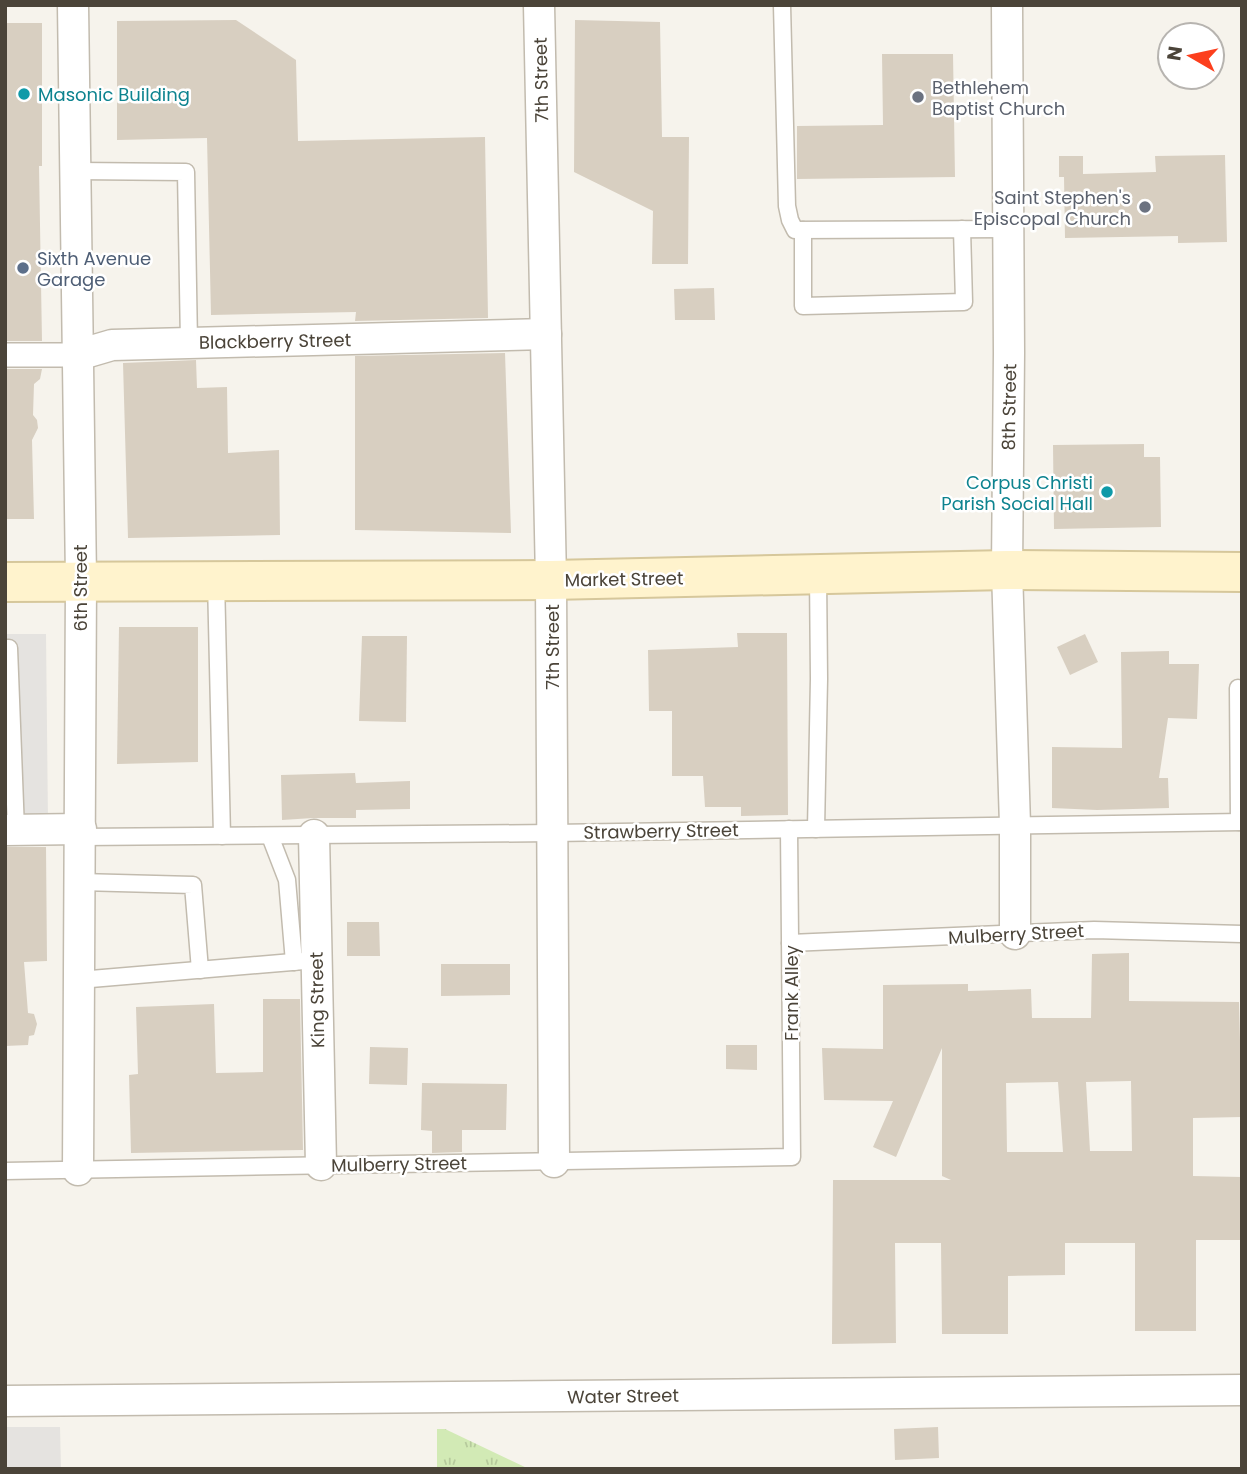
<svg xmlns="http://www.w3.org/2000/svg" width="1247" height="1474" viewBox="0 0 1247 1474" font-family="Poppins,sans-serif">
<defs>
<pattern id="grass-tufts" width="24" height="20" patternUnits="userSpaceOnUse" patternTransform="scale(1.75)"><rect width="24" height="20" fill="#d2eab5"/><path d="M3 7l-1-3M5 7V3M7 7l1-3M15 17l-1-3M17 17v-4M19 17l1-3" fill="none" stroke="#b6ca9c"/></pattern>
</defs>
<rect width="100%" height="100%" fill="#f6f3ec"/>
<path fill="url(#grass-tufts)" d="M437 1429H445L529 1469H437Z"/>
<g fill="#e5e3e0">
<path d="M5 634H46L48 823H5Z"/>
<path d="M5 1427H60L61 1469H5Z"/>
</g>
<g fill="#d8cfc1" fill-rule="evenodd">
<path d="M236 20 296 60 298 141 485 137 488 318 355 321 356 312 211 315 207 138 117 140V21Z"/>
<path d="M575 20 660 22 662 137H689L688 264H652L653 211 574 172Z"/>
<path d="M5 23H42V166H39L42 341H5Z"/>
<path d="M882 54H953L955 177 797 179V126L883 125Z"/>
<path d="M1225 155 1227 242 1178 243V236L1065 238 1064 177H1059V156H1083V174L1156 172 1155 156Z"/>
<path d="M714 288 715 320H675L674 289Z"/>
<path d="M505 353 511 533 355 530V356Z"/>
<path d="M196 360 197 388 227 387 228 453 279 450 280 535 128 538 123 363Z"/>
<path d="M5 369H42L40 379 34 384 33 415 37 420 38 428 32 440 34 519H5Z"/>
<path d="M1144 444V457H1160L1161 527 1054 529 1053 445Z"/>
<path d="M119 627H198V762L117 764Z"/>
<path d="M737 633H787L788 815 741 816V807H705L703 776H672V711H649L648 650 738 647Z"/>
<path d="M1085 634 1098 662 1070 675 1057 647Z"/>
<path d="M362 636H407L406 722 359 721Z"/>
<path d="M1169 651V664H1199L1197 719 1168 718 1159 778H1168L1169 808 1097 810 1052 808V747L1122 748 1121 652Z"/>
<path d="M355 773 356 783 410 781V809L356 810V818H313L282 820 281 775Z"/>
<path d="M5 847H46L47 961 24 962 28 1013 34 1014 37 1024 34 1035 29 1036 28 1045 5 1046Z"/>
<path d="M347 922H379L380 956H347Z"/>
<path d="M1129 953V1001L1239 1002 1242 1117 1193 1118V1176L1242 1177V1240H1196V1331H1135V1243H1065V1275L1008 1276V1334H942L941 1243H895L896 1343 832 1344 833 1180H951L942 1176V1048L896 1157 873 1147 893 1101 824 1100 822 1048 883 1049V985L968 984V991L1031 989 1032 1018H1091L1092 954ZM1131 1081 1132 1151H1090L1086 1082ZM1058 1082 1063 1152H1007L1006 1083Z"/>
<path d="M441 964H510V995L441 996Z"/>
<path d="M263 999H300L303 1150 131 1153 129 1075 138 1074 136 1007 214 1004 216 1073 263 1072Z"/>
<path d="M726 1045H757V1070L726 1069Z"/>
<path d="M370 1047 408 1048 407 1085 369 1084Z"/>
<path d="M422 1083 507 1084 506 1130H462V1152L432 1153V1131L421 1130Z"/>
<path d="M938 1427 939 1458 895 1460 894 1429Z"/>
</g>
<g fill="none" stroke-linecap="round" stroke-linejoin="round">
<g stroke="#c2bbae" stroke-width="19">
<g id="service">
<path d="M782 5 787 206 790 220 795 230 1009 229"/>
<path d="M76 171 186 172 189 343"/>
<path d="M803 230V306L964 302 962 229"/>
<path d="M216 580 222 836"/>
<path d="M5 648H9L16 830"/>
<path d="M1238 688 1239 822"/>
<path d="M816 829 819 679 818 574"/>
<path d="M270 836 287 880 294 962"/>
<path d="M80 837 553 833 1242 822"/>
<path d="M80 882 193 885 200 970"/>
<path d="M790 943 1094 930 1242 934"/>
<path d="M79 980 316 960"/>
<path d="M5 1171 792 1157 789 829"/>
</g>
</g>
<g stroke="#c2bbae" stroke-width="26">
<path id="pedestrian" d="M5 355H78"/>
</g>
<g stroke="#c2bbae" stroke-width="33">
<g id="minor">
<path d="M73 5 81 580 78 1170"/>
<path d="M539 5 551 580 554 1162"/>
<path d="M1007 5 1009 353 1007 570 1015 825V934"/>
<path d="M78 355 112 345 546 334"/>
<path d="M5 830 81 829"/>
<path d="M314 835 321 1165"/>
<path d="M5 1401 1242 1390"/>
</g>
</g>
<g stroke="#d6c79b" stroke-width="42">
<path id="secondary" d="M5 582 551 580 1007 570 1242 572"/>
</g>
<use href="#service" stroke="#fff" stroke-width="16"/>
<use href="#pedestrian" stroke="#fff" stroke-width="23"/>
<use href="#minor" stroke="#fff" stroke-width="30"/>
<use href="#secondary" stroke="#fff3cd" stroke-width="38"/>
</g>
<g fill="#0f9aa8" stroke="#fff" stroke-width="2.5">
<circle cx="24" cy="94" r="7"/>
<circle cx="1107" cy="492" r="7"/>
</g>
<g fill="#6b7280" stroke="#fff" stroke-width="2.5">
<circle cx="918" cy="97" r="7"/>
<circle cx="1145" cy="207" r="7"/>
</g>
<circle fill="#5c6f8a" stroke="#fff" stroke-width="2.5" cx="23" cy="268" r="7"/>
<g text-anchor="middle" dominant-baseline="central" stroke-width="5" stroke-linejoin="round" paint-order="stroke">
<g font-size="18" fill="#4b4439" stroke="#fff">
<text transform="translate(541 80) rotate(-91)">7th Street</text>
<text transform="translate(275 341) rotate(-1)">Blackberry Street</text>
<text transform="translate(1009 407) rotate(-89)">8th Street</text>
<text transform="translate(624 579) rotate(-1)">Market Street</text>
<text transform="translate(80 588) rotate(-90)">6th Street</text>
<text transform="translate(552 647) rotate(-90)">7th Street</text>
<text transform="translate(661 831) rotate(-1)">Strawberry Street</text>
<text transform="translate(1016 934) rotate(-3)">Mulberry Street</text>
<text transform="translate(791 993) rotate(-90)">Frank Alley</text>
<text transform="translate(317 1000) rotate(-91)">King Street</text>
<text transform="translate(399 1164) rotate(-1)">Mulberry Street</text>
<text transform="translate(623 1396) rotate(-1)">Water Street</text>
</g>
<g font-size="18" fill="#5b616d" stroke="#fff" text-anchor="start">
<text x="932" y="87">Bethlehem<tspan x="932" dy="21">Baptist Church</tspan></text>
<text x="1131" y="197" text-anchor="end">Saint Stephen's<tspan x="1131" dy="21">Episcopal Church</tspan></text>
</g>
<g font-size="18" fill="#0d838f" stroke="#fff" text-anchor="start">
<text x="38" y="94">Masonic Building</text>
<text x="1093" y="482" text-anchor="end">Corpus Christi<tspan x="1093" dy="21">Parish Social Hall</tspan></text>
</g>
<g font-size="18" fill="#4e5e75" stroke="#fff" text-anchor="start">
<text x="37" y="258">Sixth Avenue<tspan x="37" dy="21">Garage</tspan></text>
</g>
</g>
<rect width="1247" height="1474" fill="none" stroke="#4b4439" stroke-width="14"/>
<g transform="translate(1191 56) rotate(279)"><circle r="33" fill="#ffffff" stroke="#b7b4b0" stroke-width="2"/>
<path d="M0-5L12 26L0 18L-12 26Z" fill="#fc3f1d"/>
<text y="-10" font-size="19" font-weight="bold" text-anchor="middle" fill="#4b4439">N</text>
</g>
</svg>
